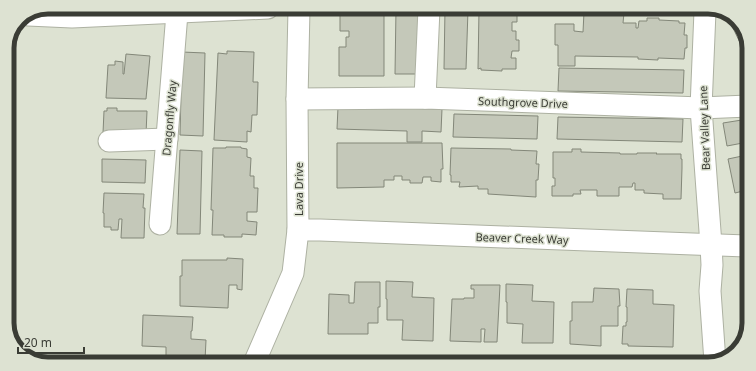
<svg xmlns="http://www.w3.org/2000/svg" width="756" height="371" viewBox="0 0 756 371" font-family="'Noto Sans',sans-serif">
<rect width="100%" height="100%" fill="#dde2d2"/>
<g fill="#c4c8b9" stroke="#838779">
<path d="M340 9H384V76H339V47H346V37H349V31H340Z"/>
<path d="M396 9H419L418 74H395Z"/>
<path d="M445 9 468 10 466 69H444Z"/>
<path d="M479 10H523V13H517V22H512V31H516V40H519V51H512L511 58H516V69H502V71L481 70V68L478 69Z"/>
<path d="M584 12 624 13 623 23H636V28H638L639 21H647V18H659V20L679 21V23H685L684 35H687V48H685L684 59 658 58V60L638 59V57L575 56V66H558V45H555V24H574V31L583 32Z"/>
<path d="M741 24 742 25 749 46V55L746 50 744 51 733 28Z"/>
<path d="M227 51 254 52 253 82H258L257 115H252L251 132 247 131V142L214 140 218 53 227 54Z"/>
<path d="M182 52 205 53 203 136 180 135Z"/>
<path d="M126 54 150 56 146 99 106 98 108 65H115V61L123 62V74H124Z"/>
<path d="M559 68 684 70 683 93 558 91Z"/>
<path d="M338 107 442 109 441 132 422 131V142H407V131L337 129Z"/>
<path d="M107 108H117V111H147L146 134 103 133 104 111H107Z"/>
<path d="M454 114 538 116 537 139 453 137Z"/>
<path d="M558 117 683 119 682 142 557 139Z"/>
<path d="M748 119V142L727 146 723 123Z"/>
<path d="M337 143H442L443 169H441V182L431 181V177H423L422 183H410V180H402V176H394V180H384V187L337 188Z"/>
<path d="M226 147H241V148L247 149V157L251 158 250 176H254V188H258L257 212H247V221L257 222 256 235 242 234V237H224V235H212L213 210H211L213 148H226Z"/>
<path d="M451 148 511 149V150L537 151 536 164H539L538 180H536V197L488 194V189H478V186L459 187 460 182H451V175H450Z"/>
<path d="M572 149H581V152L620 153V154H637V153H657L656 154H681V159H682V168L681 199H663V194L644 193V190H635V183H633L632 187H619V196H597V190H580L581 194H573V196H552V186H555V178H553V152H572Z"/>
<path d="M180 150 202 151 200 234H177Z"/>
<path d="M747 155V190L735 193 728 159Z"/>
<path d="M102 159 146 160 145 183 102 182Z"/>
<path d="M104 193 144 194 143 208H145L144 238H121L122 219H119L118 230H111V227H104V213H103Z"/>
<path d="M227 258 243 259 242 290 237 289V285H229L228 308 180 306V276H182V260H227Z"/>
<path d="M386 281 413 282 412 297 434 298 433 341 402 340 403 320H387V299H386Z"/>
<path d="M355 282H380V307H378V323H368V334H328L329 294 349 295V303H354Z"/>
<path d="M506 284 533 285 532 301 554 302 553 343H522L523 324 507 323V302H506Z"/>
<path d="M471 285H500L497 342H484L485 329H481V342L450 341 452 299H464V298H474V289H471Z"/>
<path d="M594 288 619 289 620 306H618V326H601V346L570 344V321H572V302H593Z"/>
<path d="M627 289 653 290V304L674 305 673 347 628 346V344H622L623 326H626V322H627V307H626Z"/>
<path d="M143 315 193 317 192 331H191V339L206 340 205 361H166V347L142 346Z"/>
</g>
<g fill="none" stroke-linecap="round" stroke-linejoin="round">
<g stroke="#adb1a2" stroke-width="23">
<g id="minor">
<path d="M705 11 701 108 711 245 712 265 710 291 715 362"/>
<path d="M28 15 72 17 268 8"/>
<path d="M425 98 429 9"/>
<path d="M297 99 425 98 701 108 748 106"/>
<path d="M109 141 167 139"/>
<path d="M160 224 177 13"/>
<path d="M298 230H320L746 246"/>
<path d="M255 361 293 273 298 230 297 99 299 9"/>
</g>
</g>
<use href="#minor" stroke="#fff" stroke-width="21"/>
</g>
<g text-anchor="middle" dominant-baseline="central" stroke-width="3" stroke-linejoin="round" paint-order="stroke">
<g font-size="11" fill="#3a3c35" stroke="#dde2d2">
<text transform="translate(523 102) rotate(2)">Southgrove Drive</text>
<text transform="translate(169 118) rotate(-85)">Dragonfly Way</text>
<text transform="translate(704 128) rotate(-92)">Bear Valley Lane</text>
<text transform="translate(298 189) rotate(-90)">Lava Drive</text>
<text transform="translate(522 238) rotate(2)">Beaver Creek Way</text>
</g>
</g>
<path d="M0 0H756V371H0ZM48 14H708A34 34 0 0 1 742 48V323A34 34 0 0 1 708 357H48A34 34 0 0 1 14 323V48A34 34 0 0 1 48 14Z" fill="#dde2d2" fill-rule="evenodd"/>
<path fill="none" stroke="#3a3c35" stroke-width="5" d="M48 14H708A34 34 0 0 1 742 48V323A34 34 0 0 1 708 357H48A34 34 0 0 1 14 323V48A34 34 0 0 1 48 14Z"/>
<path d="M18 347v6h66v-6" fill="none" stroke="#3a3c35" stroke-width="2"/>
<text x="24" y="347" font-size="12" fill="#3a3c35" stroke="#dde2d2" stroke-width="3" paint-order="stroke">20 m</text>
</svg>
